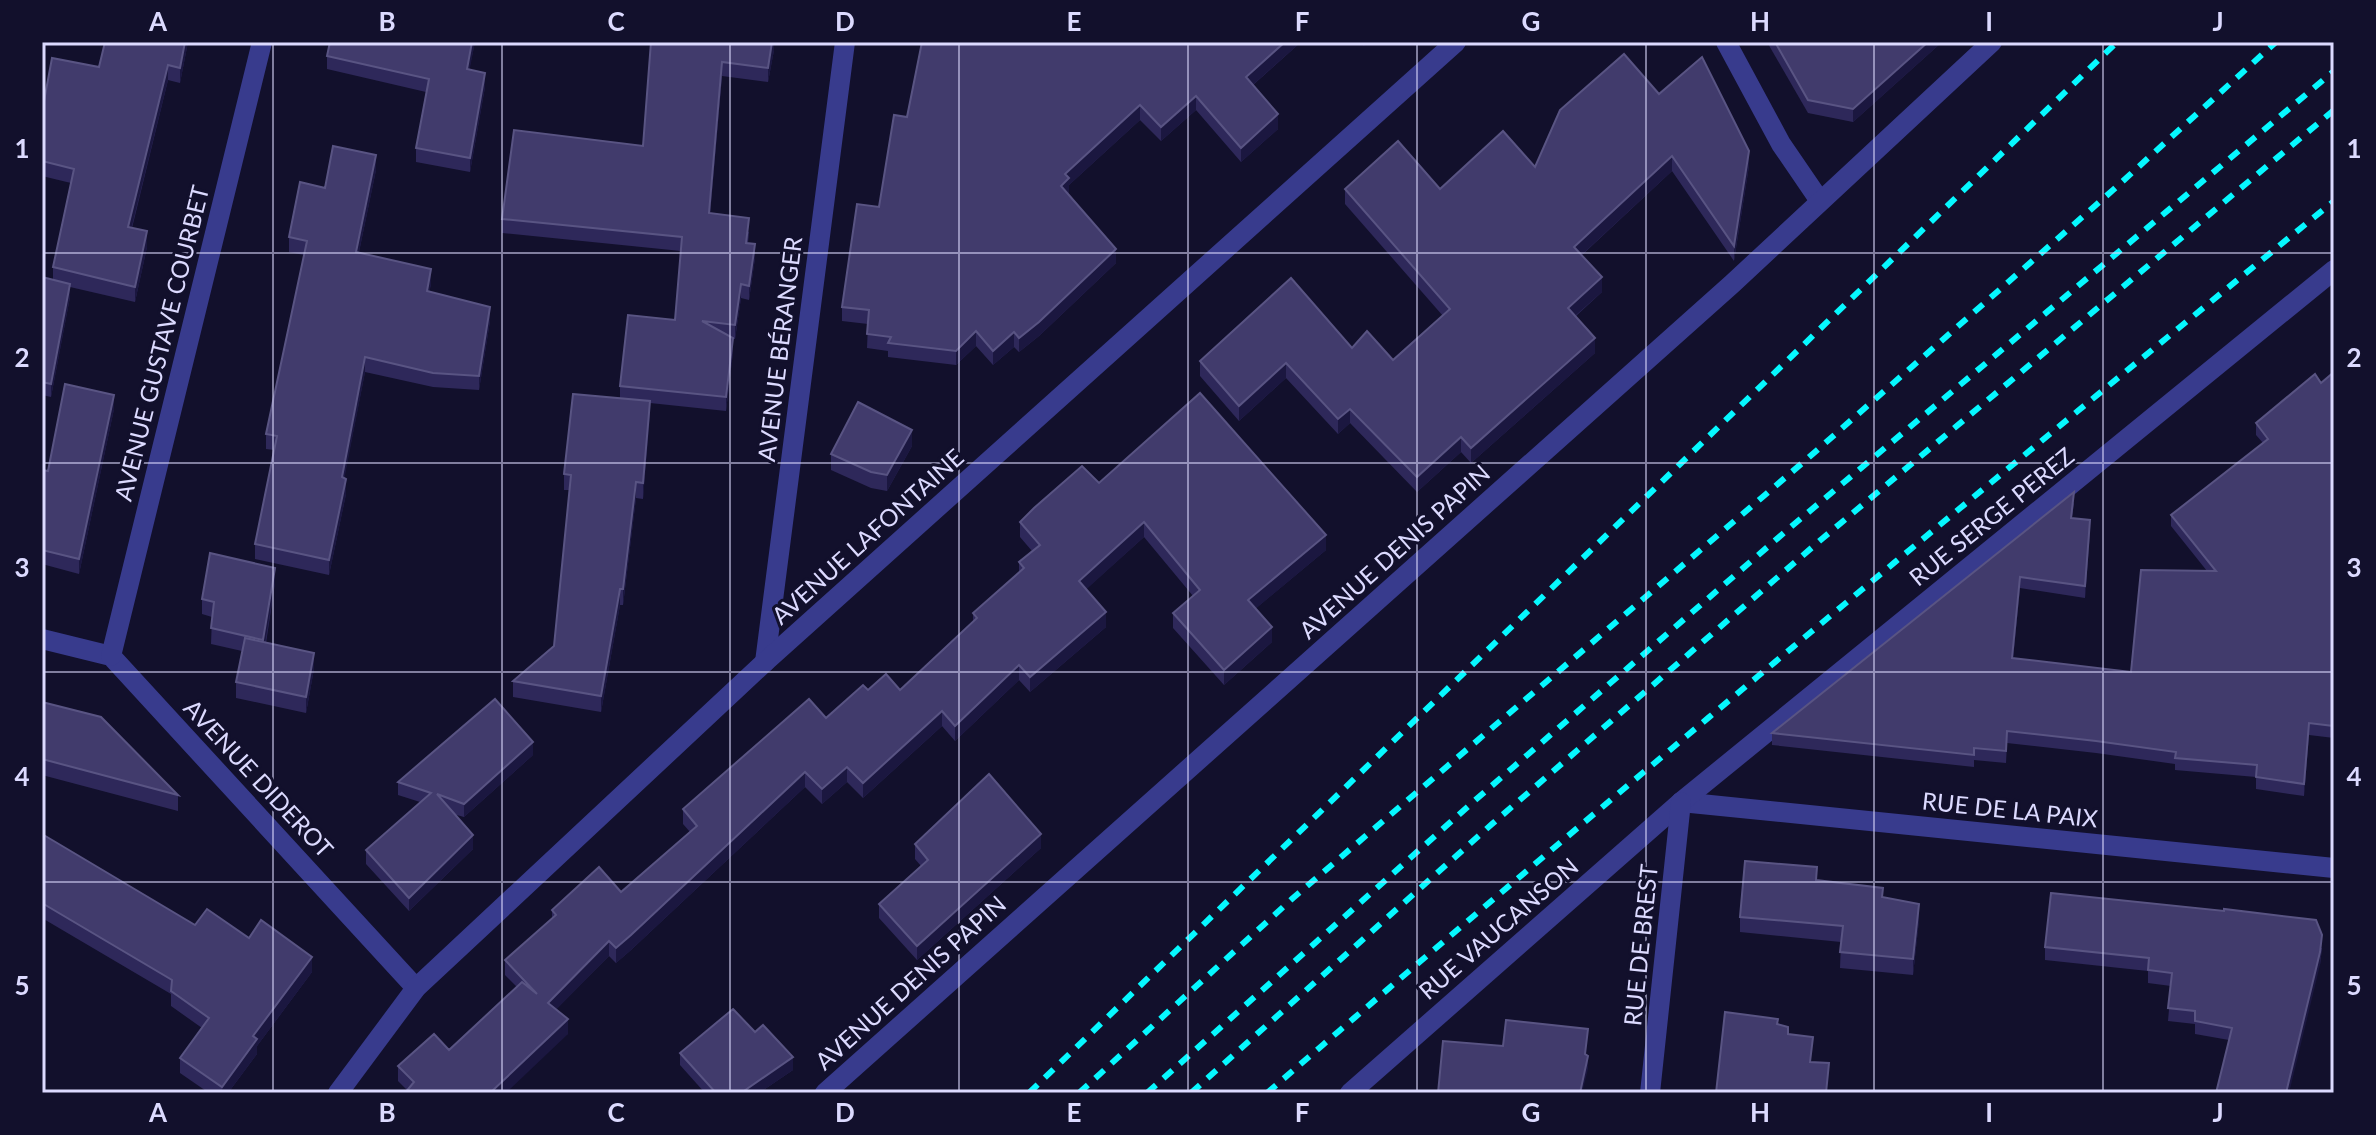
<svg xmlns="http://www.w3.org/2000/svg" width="2376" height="1135" viewBox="0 0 2376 1135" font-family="Lato,sans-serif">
<rect width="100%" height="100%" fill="#12102c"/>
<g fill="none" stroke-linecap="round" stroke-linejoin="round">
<g stroke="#383b8d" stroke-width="20">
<path d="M1726 42 1781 144 1820 201"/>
<path d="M42 639 111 656 416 988"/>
<path d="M111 656 262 42"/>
<path d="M765 662 845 42"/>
<path d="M1681 802 2334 868"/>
<path d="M338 1093 416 988 765 662 1456 42"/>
<path d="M825 1093 1732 284 1992 42"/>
<path d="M1350 1093 1681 802 2334 270"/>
<path d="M1650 1093 1681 802"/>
</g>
<g stroke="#06f8ff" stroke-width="6" stroke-dasharray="12 10" stroke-linecap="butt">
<path d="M1029 1093 2117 42"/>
<path d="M1079 1093 1293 898 1807 459 2113 190 2276 42"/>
<path d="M1147 1093 1473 802 1786 531 2334 71"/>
<path d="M1191 1093 1492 824 1823 538 2334 110"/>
<path d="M1267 1093C1618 790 1975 494 2334 201"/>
</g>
</g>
<g fill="#2e285a">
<path d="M105 42H188L180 83 168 80 132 228 147 247 135 302 70 287V297L51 397 42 395V277L53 280V267L71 183 42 176V112L99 67Z"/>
<path d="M330 42H475L469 70 485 87 470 172 416 162V148L426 92 327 69V56Z"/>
<path d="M774 42V50L768 82 722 76 710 214 749 232 748 243 755 258 749 300 741 298 735 339H733V352L726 411 650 403 643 499 636 498 623 605H620L601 712 513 697V681L554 646 570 490H564V474L620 398V386L675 320 681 251 502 233V219L643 146 650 60Z"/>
<path d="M922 42H1301L1253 85 1278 129 1241 162 1196 110 1161 141 1140 120 1069 185V192L1067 194 1116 263 1039 336 1019 352 1014 347 993 365 976 346 956 365 888 357V351L867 348 868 324 842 321V307L879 207 907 117Z"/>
<path d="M1767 42H1942L1853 122 1808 113Z"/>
<path d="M1659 94 1749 166 1734 261 1672 171 1582 255 1602 292 1576 316 1595 353 1471 463 1461 452 1417 492 1350 423 1338 434 1286 378 1239 421 1200 376V361L1352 348 1393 360 1443 316 1345 204V189H1440L1535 167Z"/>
<path d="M376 170 359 252 431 284 429 292 490 321 479 390 433 387 365 372 344 478 346 494 329 575 255 559V544L274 450 266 449V434L304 255 289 252V237L325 188Z"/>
<path d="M2334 372V738L2309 735 2304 796 2256 789V777L2175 770V764L2096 753 2007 743 2006 763 1974 760V767L1772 745V733L2074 503 2072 518 2090 532 2085 598 2020 588 2013 659 2131 672 2207 571 2171 526V515L2263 443 2256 435V423L2321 383Z"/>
<path d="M114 409 79 574 42 564V470L48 471Z"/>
<path d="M912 446 887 491 871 488 831 470V454Z"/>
<path d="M1099 483 1326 550 1255 609 1272 642 1224 685 1173 628V613L1193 596 1144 537 1086 589 1106 627 1030 692 1019 680 955 741 942 726 863 798 847 782 822 804 805 787 631 950 616 963 609 956 556 1009 568 1034 407 1090 398 1081V1066L449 1050 517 987 505 975V960L552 919V910L621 892 690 832 683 824V809L868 690H900L973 622V613L1019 573V562L1032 551 1020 537V522Z"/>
<path d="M275 583 266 643 314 669 306 713 236 698V682L242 651 211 644 212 617 202 614V599Z"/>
<path d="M42 702 178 795V811L42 775Z"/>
<path d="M533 755 464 817 453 814 473 849 409 911 366 864V850L420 802 398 795V782Z"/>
<path d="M42 834 195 925 249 938 312 972 257 1046V1054L228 1093H209L180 1073V1058L202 1028 171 1006V994L42 918Z"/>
<path d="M915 844 1041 848 917 960 879 918V904L921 866 915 859Z"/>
<path d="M1817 880 1883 897 1919 920 1913 975 1840 968 1841 942 1740 932V917Z"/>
<path d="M2045 947 2322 948 2320 965 2229 1040 2195 1034V1024L2168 1021 2171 986 2148 983V971L2045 960Z"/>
<path d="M755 1032 793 1070 759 1093H705L680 1065V1053Z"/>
</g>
<g fill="#1b1740">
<path d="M185 42H188L180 83V68Z"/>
<path d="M472 42H475L467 83V69Z"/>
<path d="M772 42H774V50L768 82V68Z"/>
<path d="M1285 42H1301L1246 91V77Z"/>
<path d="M1363 42H1377L1363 46Z"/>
<path d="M1928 42H1942L1853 122V109Z"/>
<path d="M722 62V76L709 228V213Z"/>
<path d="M168 65V80L128 242V227Z"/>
<path d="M485 73V87L470 172V158Z"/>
<path d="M1196 96V110L1161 141V127Z"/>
<path d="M1140 105V120L1069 185V192L1061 201V186L1065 174Z"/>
<path d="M1278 114V129L1241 162V148Z"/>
<path d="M1749 151V166L1734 261V246Z"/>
<path d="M376 155V170L356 266V252Z"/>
<path d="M1672 156V171L1574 262V247Z"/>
<path d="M147 231V247L135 302V287Z"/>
<path d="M755 244V258L749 300V286Z"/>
<path d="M1116 249V263L1039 336 1019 352V338Z"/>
<path d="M431 269V284L427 306V291Z"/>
<path d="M1602 277V292L1568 322V308Z"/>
<path d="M70 284V297L51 397V384Z"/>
<path d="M741 284V298L735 339V325Z"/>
<path d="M490 307V321L479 390V376Z"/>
<path d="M976 331V346L956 365V351Z"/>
<path d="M1014 332V347L993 365V351Z"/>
<path d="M733 338V352L726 411V397Z"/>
<path d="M1595 338V353L1471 463V448Z"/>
<path d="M365 357V372L342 491V477Z"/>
<path d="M1286 363V378L1239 421V406Z"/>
<path d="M114 395V409L79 574V559Z"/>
<path d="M650 401V417L643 499V483Z"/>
<path d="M1350 409V423L1338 434V419Z"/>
<path d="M912 430V446L887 491V475Z"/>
<path d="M1461 437V452L1417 492V477Z"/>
<path d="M346 479V494L329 575V560Z"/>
<path d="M636 482V498L623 605V589Z"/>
<path d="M2090 520V532L2085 598V586Z"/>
<path d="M1144 522V537L1079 596V581Z"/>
<path d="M1326 535V550L1248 615V600Z"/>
<path d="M275 568V583L263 656V640Z"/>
<path d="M2020 577V588L2012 670V658Z"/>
<path d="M620 589V605L601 712V696Z"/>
<path d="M1106 612V627L1030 692V677Z"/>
<path d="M1272 627V642L1224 685V670Z"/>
<path d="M314 653V669L306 713V697Z"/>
<path d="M1019 665V680L955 741V726Z"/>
<path d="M942 711V726L863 798V783Z"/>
<path d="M2309 723V735L2304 796V784Z"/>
<path d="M533 742V755L464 817V804Z"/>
<path d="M847 767V782L822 804V789Z"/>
<path d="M805 772V787L631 950 616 963V948Z"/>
<path d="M1041 834V848L917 960V946Z"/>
<path d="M473 835V849L409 911V898Z"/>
<path d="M1919 904V920L1913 975V959Z"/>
<path d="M2322 935 2320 965 2289 1093H2286Z"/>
<path d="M609 941V956L548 1018V1003Z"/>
<path d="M312 957V972L257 1046V1054L228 1093H222V1087L253 1036Z"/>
<path d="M568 1019V1034L506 1093H490Z"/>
<path d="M1588 1056V1069L1582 1093H1580Z"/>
<path d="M793 1057V1070L759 1093H741Z"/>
</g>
<g fill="#413b6c" stroke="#595483" stroke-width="2">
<path d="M105 42H185L180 68 168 65 128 227 147 231 135 287 53 267 74 169 42 161V112L52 58 99 67Z"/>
<path d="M330 42H472L467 69 485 73 470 158 416 148 429 79 327 56Z"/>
<path d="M651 42H772L768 68 722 62 709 213 749 218 746 243 755 244 749 286 741 284 735 325 702 321 733 338 726 397 620 386 628 315 675 320 682 237 502 219 514 130 643 146Z"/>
<path d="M922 42H1285L1246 77 1278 114 1241 148 1196 96 1161 127 1140 105 1065 174 1069 178 1061 186 1116 249 1039 322 1019 338 1014 332 993 351 976 331 956 351 888 343 891 337 867 334 869 310 842 307 857 204 879 207 894 115 907 117Z"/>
<path d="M1775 42H1928L1853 109 1808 100Z"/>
<path d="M1624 54 1659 94 1702 57 1749 151 1734 246 1672 156 1574 247 1602 277 1568 308 1595 338 1471 448 1461 437 1417 477 1350 409 1338 419 1286 363 1239 406 1200 361 1291 278 1352 348 1367 331 1393 360 1450 309 1345 189 1398 141 1440 189 1503 131 1535 167 1560 110Z"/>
<path d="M333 146 376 155 356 252 431 269 427 291 490 307 479 376 433 373 365 357 342 477 346 479 329 560 255 544 277 436 266 434 307 241 289 237 300 182 325 188Z"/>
<path d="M42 277 70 284 51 384 42 382Z"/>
<path d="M2334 372V726L2309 723 2304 784 2256 777 2257 765 2175 758 2176 752 2096 741 2007 731 2006 751 1974 748V755L1772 733 2074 492 2071 518 2090 520 2085 586 2020 577 2012 658 2131 672 2141 570 2216 571 2171 515 2268 439 2256 423 2315 374 2321 383Z"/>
<path d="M65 384 114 395 79 559 42 550V470L48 471Z"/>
<path d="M1200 393 1326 535 1248 600 1272 627 1224 670 1173 613 1200 590 1144 522 1079 581 1106 612 1030 677 1019 665 955 726 942 711 863 783 847 767 822 789 805 772 631 935 616 948 609 941 548 1003 568 1019 490 1093H405L414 1082 398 1066 434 1034 449 1050 522 982 537 994 505 960 556 915 552 910 599 867 621 892 697 826 683 809 809 699 826 718 863 685 868 690 886 674 900 690 977 618 973 613 1024 568 1019 562 1040 545 1020 522 1034 508 1082 466 1099 483Z"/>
<path d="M573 394 650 401 643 483 636 482 623 589H620L601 696 513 681 554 646 571 475 564 474Z"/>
<path d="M858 402 912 430 887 475 871 472 831 454Z"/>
<path d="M210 553 275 568 263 640 211 628 214 602 202 599Z"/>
<path d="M245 638 314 653 306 697 236 682Z"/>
<path d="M495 699 533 742 464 804 437 794 473 835 409 898 366 850 431 793 398 782Z"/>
<path d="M42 702 101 717 178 795 42 759Z"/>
<path d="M989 774 1041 834 917 946 879 904 928 860 915 844Z"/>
<path d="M42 834 195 925 207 909 249 938 261 920 312 957 253 1036 257 1039 222 1087 180 1058 209 1018 171 991 172 980 42 903Z"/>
<path d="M1745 861 1817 867 1816 880 1883 888 1882 897 1919 904 1913 959 1840 952 1843 926 1740 917Z"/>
<path d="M2051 893 2224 911V909L2316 920 2322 935 2320 952 2286 1093H2216L2232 1028 2195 1021V1011L2168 1008 2172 973 2148 970 2149 958 2045 947Z"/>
<path d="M733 1009 755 1032 763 1025 793 1057 741 1093H716L680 1053Z"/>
<path d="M1725 1012 1778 1019 1777 1024 1788 1027V1034L1813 1037 1810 1062 1829 1063 1826 1093H1716Z"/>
<path d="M1506 1020 1588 1029 1585 1054 1588 1056 1580 1093H1438L1443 1041 1503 1046Z"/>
</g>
<path fill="none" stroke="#dcdaff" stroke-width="2" stroke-opacity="0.55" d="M273 42V1093M502 42V1093M730 42V1093M959 42V1093M1188 42V1093M1417 42V1093M1646 42V1093M1874 42V1093M2103 42V1093M42 253H2334M42 463H2334M42 672H2334M42 882H2334"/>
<g text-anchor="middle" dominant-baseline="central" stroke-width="6" stroke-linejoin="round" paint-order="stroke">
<g font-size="24" fill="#dcdaff" stroke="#12102c">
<text transform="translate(161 343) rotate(-76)">AVENUE GUSTAVE COURBET</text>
<text transform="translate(779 349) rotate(-83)">AVENUE BÉRANGER</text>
<text transform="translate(1991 516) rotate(-39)">RUE SERGE PEREZ</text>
<text transform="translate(867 536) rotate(-42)">AVENUE LAFONTAINE</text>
<text transform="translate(1394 551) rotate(-42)">AVENUE DENIS PAPIN</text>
<text transform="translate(259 778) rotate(47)">AVENUE DIDEROT</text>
<text transform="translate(2010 809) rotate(6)">RUE DE LA PAIX</text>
<text transform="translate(1498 928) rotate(-41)">RUE VAUCANSON</text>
<text transform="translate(1640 945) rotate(-84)">RUE DE BREST</text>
<text transform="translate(910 982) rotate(-42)">AVENUE DENIS PAPIN</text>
</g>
</g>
<rect width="2376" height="1135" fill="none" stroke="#12102c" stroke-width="88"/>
<rect x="44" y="44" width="2288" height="1047" fill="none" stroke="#dcdaff" stroke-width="3"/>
<g font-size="26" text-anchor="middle" font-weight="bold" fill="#dcdaff">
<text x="158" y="31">A</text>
<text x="387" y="31">B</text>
<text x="616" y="31">C</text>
<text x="845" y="31">D</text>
<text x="1074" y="31">E</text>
<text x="1302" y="31">F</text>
<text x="1531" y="31">G</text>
<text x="1760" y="31">H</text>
<text x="1989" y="31">I</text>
<text x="2218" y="31">J</text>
<text x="22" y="158">1</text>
<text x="2354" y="158">1</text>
<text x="22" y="367">2</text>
<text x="2354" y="367">2</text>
<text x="22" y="577">3</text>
<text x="2354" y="577">3</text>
<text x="22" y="786">4</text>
<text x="2354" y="786">4</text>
<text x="22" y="995">5</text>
<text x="2354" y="995">5</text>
<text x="158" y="1122">A</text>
<text x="387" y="1122">B</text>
<text x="616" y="1122">C</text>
<text x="845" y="1122">D</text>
<text x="1074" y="1122">E</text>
<text x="1302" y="1122">F</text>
<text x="1531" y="1122">G</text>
<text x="1760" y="1122">H</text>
<text x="1989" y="1122">I</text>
<text x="2218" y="1122">J</text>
</g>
</svg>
